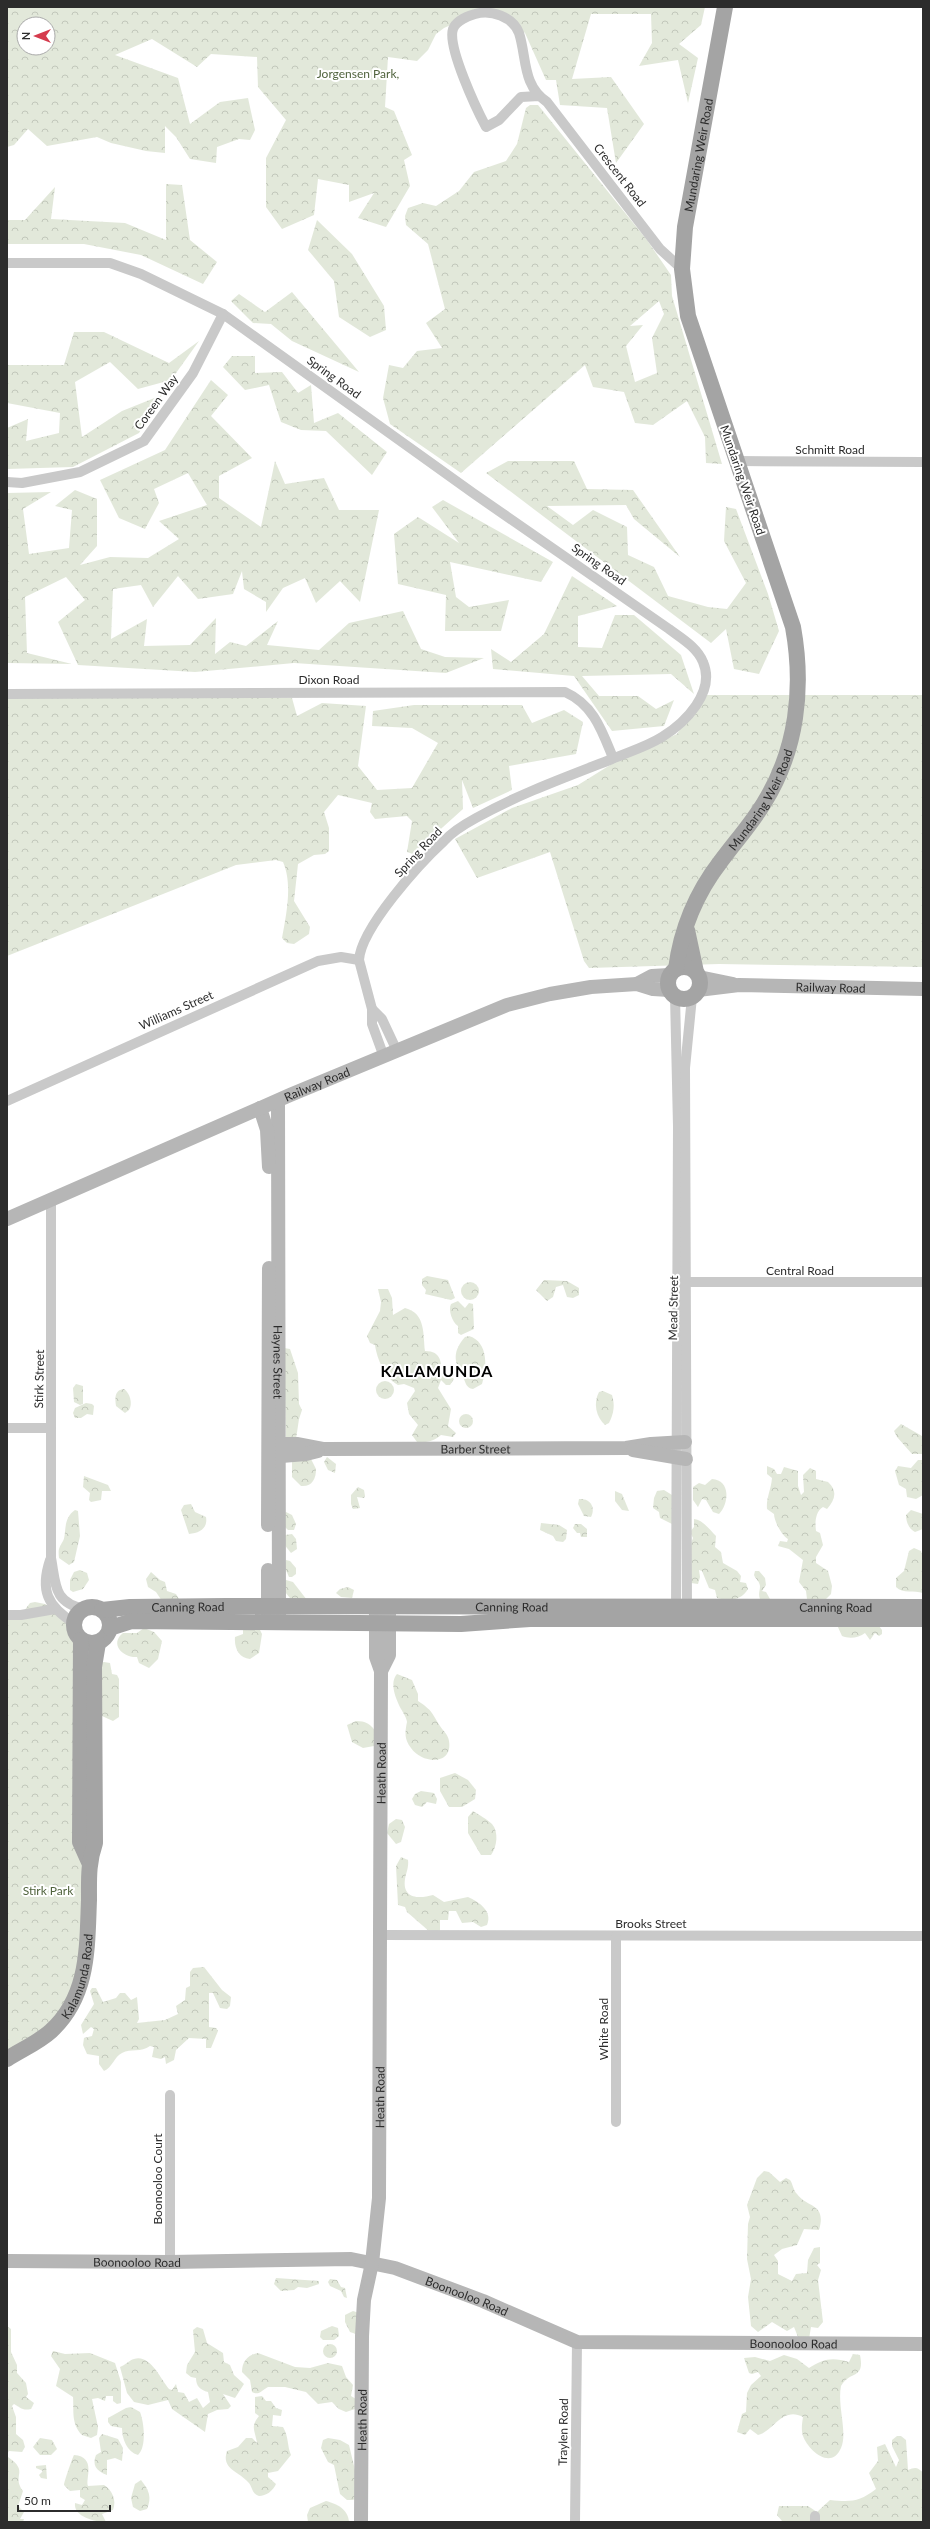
<svg xmlns="http://www.w3.org/2000/svg" width="930" height="2529" viewBox="0 0 930 2529" font-family="Lato,sans-serif">
<defs>
<pattern id="forest-crowns" width="20" height="18" patternUnits="userSpaceOnUse"><rect width="20" height="18" fill="#e2e8da"/><path d="M2 6a3 3 0 1 1 6 0M12 15a3 3 0 1 1 6 0" fill="none" stroke="#c2c7bb"/></pattern>
</defs>
<rect width="100%" height="100%" fill="#fff"/>
<g fill="url(#forest-crowns)" fill-rule="evenodd">
<path d="M7 7H705L701 25 679 44 698 58 688 103 678 60 639 66 652 43 651 14H591L572 79 611 77 644 124 616 163 607 108 560 105 556 80H546L525 33 505 16 475 14 444 28 436 34 428 50 417 61 388 57 385 107 394 111 412 155 404 160 410 186 386 227 358 218 374 193 349 202V185L318 179 314 215 282 229 266 207V158L286 120 258 87 257 57 211 54 197 67 152 39 115 55 178 78 190 124 220 102 248 98 255 130 250 140 239 139 217 147 216 163 190 159 176 137 165 126V153L146 151 111 143 97 137 47 146 28 129 14 145 7 147ZM24 24H48V48H24Z"/>
<path d="M530 105H538L647 240 671 275 672 296 722 464 706 463 705 437 687 401 653 425 635 423 624 392 593 387 585 365 461 473 390 424 383 398 389 365 403 368 417 351 442 348 426 323 445 309 428 244 406 225 405 216 408 208 423 203 436 206 459 191 474 172 506 161 517 144 526 108ZM659 301 664 314 652 338 657 373 635 382 626 346 643 325 630 326Z"/>
<path d="M166 184 182 185 190 240 217 262 203 284 141 255 84 244H7V220H25L55 187 51 219 125 223 166 240Z"/>
<path d="M317 220 352 254 384 306 386 330 370 337 339 317 334 281 308 250Z"/>
<path d="M292 292 359 372 292 341 271 324 253 323 231 301 239 294 265 312Z"/>
<path d="M74 332H104L169 363 199 341 171 380 138 389 110 362 75 382 82 437 122 411 162 395 139 433 73 467 7 469V428L28 419 26 441 59 433 60 413 7 403V365H64Z"/>
<path d="M232 356H255V373L282 372 298 393 311 385 314 423 338 413 387 452 372 475 326 431 301 430 281 422 269 385 245 390 223 367Z"/>
<path d="M211 380 228 395 211 416 252 458 219 476V498L261 527 275 461 285 484 324 478 339 510H379L360 602 340 581 316 603 305 578 283 588 266 612V602L244 589 242 571 233 594 198 599 178 576 153 607 141 585 113 589 111 639 147 619 144 646 190 645 216 618 215 654 230 642 246 646 278 621 267 645 319 650 349 623 403 611 421 649 445 657 484 658 446 673 294 663 195 672 78 665 58 622 85 600 66 577 25 597 27 653 72 664 7 663V493L51 492 23 509 29 554 69 548 72 510 55 506 75 490 97 499V546L80 565 110 557 148 558 179 539 159 521 207 505 188 473 154 489 159 503 145 529 119 518 100 480 165 450Z"/>
<path d="M508 461H574L587 489 633 490 680 557 634 519 626 505 547 506 573 525 593 510 627 527 628 555 654 567 668 596 708 607 727 609 746 583 724 541 726 507 736 509 768 594 779 631 759 674 734 669 726 629 711 643 486 473Z"/>
<path d="M443 500 553 562 541 582 450 562 456 597 469 607 509 600 501 631H445L446 595 398 584 394 534 418 517 459 543 432 507Z"/>
<path d="M572 576 617 606 578 616V647L602 648 615 615H634L681 655 694 694 671 674 582 676 599 696H638L656 709 674 700 664 726 612 731 574 676 493 669 491 649 511 662 544 634Z"/>
<path d="M7 695 292 698 297 716 322 703 366 706 358 766 377 790 412 788 438 743 412 728 372 726 373 711 414 705H522L532 723 564 710 583 722 576 754 509 766 512 790 473 808 462 780 463 809 413 854 407 852 412 821 407 816 375 819 370 812 372 803 338 795 324 812 329 828V851L325 854 314 855 298 864 294 901 310 927 309 934 294 944 287 943 282 938C286 916 293 884 283 862L276 860 236 865 7 956Z"/>
<path d="M701 695H923V967L719 964 589 968 584 961 550 852 477 878 455 839 512 808 578 785 615 762 677 734Z"/>
<path d="M427 1276 448 1280 455 1298 451 1300 425 1294 426 1290 422 1285V1279Z"/>
<path d="M544 1280 567 1281 579 1288V1295L573 1298 567 1297 563 1285 556 1287 553 1297 547 1301 536 1290Z"/>
<circle cx="470" cy="1291" r="9"/>
<path d="M378 1289H388L392 1298 393 1315 405 1308C426 1313 423 1335 425 1351 442 1351 441 1363 442 1375H449L454 1379 450 1385H446L441 1380 438 1388 451 1409 448 1426 456 1433 453 1437 441 1435C434 1441 427 1443 417 1442L412 1435 418 1425 409 1414 407 1403 415 1391 414 1388 404 1384 398 1385C385 1378 377 1359 375 1345L370 1343 367 1336 380 1311 381 1302Z"/>
<path d="M458 1301 465 1308 469 1303 473 1304 474 1329 461 1335 458 1333V1326C452 1322 448 1310 451 1304Z"/>
<path d="M469 1336C489 1342 487 1369 482 1384L473 1389C466 1388 466 1383 463 1377 453 1361 453 1351 465 1337Z"/>
<path d="M284 1348 290 1349 298 1373 299 1404 302 1410 299 1419 296 1439H286Z"/>
<circle cx="385" cy="1390" r="9"/>
<path d="M76 1384 83 1386V1404L80 1405 74 1402 73 1388Z"/>
<path d="M124 1389C130 1393 133 1404 129 1410L125 1413 116 1406C115 1399 114 1390 124 1389Z"/>
<path d="M603 1391 612 1395C615 1405 614 1413 609 1423L605 1425C596 1417 593 1403 599 1392Z"/>
<path d="M86 1403 92 1404 94 1406 93 1415 87 1414 81 1418H75L73 1413 75 1408Z"/>
<circle cx="466" cy="1421" r="7"/>
<path d="M901 1424 922 1436V1454H912L897 1437 894 1431Z"/>
<path d="M327 1457 336 1464 335 1473 328 1470 324 1462Z"/>
<path d="M311 1459 316 1469C316 1479 312 1487 301 1486L292 1477V1460Z"/>
<path d="M918 1460H923V1495L916 1499 907 1497 906 1489 899 1485 895 1471 898 1466 911 1468Z"/>
<path d="M767 1466 774 1469 777 1474H781L784 1467 798 1471V1486L801 1495 804 1492 803 1475 810 1468 816 1471V1479L828 1482C838 1491 835 1500 827 1509L823 1507C815 1512 815 1523 816 1531L820 1533 823 1545 816 1557V1563L828 1571 832 1586 831 1594 826 1599 811 1602 807 1599 806 1591 799 1582 803 1560 789 1549 778 1546 780 1541 787 1542 788 1539C782 1536 774 1521 774 1514L767 1509C766 1498 771 1490 772 1478L767 1474Z"/>
<path d="M84 1476 108 1485 111 1491H102L101 1500 91 1502 89 1500 90 1493 83 1487Z"/>
<path d="M712 1479C731 1480 729 1504 719 1514L713 1512 706 1500 702 1499 698 1507 693 1500V1487L699 1483 705 1485Z"/>
<path d="M358 1487 364 1490 365 1496 364 1498 357 1497 360 1508 353 1509 351 1504V1495Z"/>
<path d="M664 1490 672 1495 674 1525 660 1518 659 1512 653 1508 654 1498 657 1491Z"/>
<path d="M615 1491 622 1494 629 1511 622 1510 615 1501Z"/>
<path d="M579 1499C590 1498 596 1507 591 1517L584 1516 578 1504Z"/>
<path d="M191 1504 195 1512 206 1517C208 1528 200 1533 189 1534L181 1510 184 1505Z"/>
<path d="M75 1510 78 1511 80 1536 74 1562 69 1565 59 1558C58 1549 59 1548 63 1541 67 1534 62 1519 75 1510Z"/>
<path d="M911 1510 923 1514V1529L915 1532C909 1529 906 1522 906 1515Z"/>
<path d="M286 1512 292 1515 296 1524 294 1530H288L284 1526V1513Z"/>
<path d="M694 1519C703 1520 710 1530 716 1536L715 1547 721 1552 723 1563 737 1571 741 1576 740 1582 746 1583 748 1589C741 1601 729 1601 717 1598L715 1590 709 1588 702 1571 699 1570 700 1577 698 1584 691 1583V1543L693 1538 690 1532 694 1527Z"/>
<path d="M541 1523 559 1525 567 1530 566 1539 563 1542 556 1541 553 1536 540 1530Z"/>
<path d="M575 1524H581L587 1529V1537H581L580 1533H577L573 1528Z"/>
<path d="M292 1534 296 1539 297 1549 291 1553 283 1543 285 1535Z"/>
<path d="M914 1548 921 1551 923 1557V1593C914 1590 903 1594 896 1587V1578L904 1571 909 1551Z"/>
<path d="M286 1560 290 1561 296 1568V1574L292 1577H289L285 1568Z"/>
<path d="M80 1570 87 1573 89 1580 83 1589 73 1592 70 1590V1580L74 1572Z"/>
<path d="M755 1571H759L765 1578 766 1585 762 1591 766 1592 770 1599H760C758 1594 760 1591 760 1586 759 1580 756 1580 754 1575Z"/>
<path d="M151 1572 160 1580 165 1582 167 1591 176 1594 179 1599 164 1604 156 1592 148 1587 146 1579Z"/>
<path d="M286 1580 293 1582 307 1600 295 1604 285 1592 284 1582Z"/>
<path d="M348 1587 354 1590 352 1598 341 1597 336 1593 340 1589Z"/>
<path d="M35 1602 45 1604 74 1623 78 1637 89 1897 70 2008 7 2059V1615L24 1611 30 1603Z"/>
<path d="M837 1625 879 1626 882 1630V1634L879 1636 875 1633 870 1640 865 1633C859 1638 849 1639 842 1636Z"/>
<path d="M144 1628 154 1632 162 1641 158 1659 149 1668 139 1663 137 1657C123 1658 109 1644 123 1633H137Z"/>
<path d="M243 1628H259L262 1634 259 1653 250 1659C239 1658 234 1648 235 1637L243 1634Z"/>
<path d="M104 1662 110 1663 112 1674 117 1675 119 1679V1717L113 1721 102 1716 100 1663Z"/>
<path d="M397 1674 412 1680 418 1694V1701C433 1711 431 1712 440 1726 443 1731 448 1734 449 1741 453 1766 422 1764 411 1748 404 1739 405 1732 407 1722 407 1719 403 1712 401 1709 396 1699 389 1683 397 1674Z"/>
<path d="M356 1721C365 1721 371 1724 376 1732L374 1746 363 1748 352 1742 347 1725Z"/>
<path d="M455 1773 468 1780 476 1790 475 1799 462 1807H449L440 1791V1778Z"/>
<path d="M421 1791 434 1793 437 1799 436 1804 427 1802 422 1807 415 1805 412 1799 415 1794Z"/>
<path d="M473 1811C479 1815 487 1819 492 1824 499 1832 497 1847 491 1855H481L468 1833V1817Z"/>
<path d="M396 1819 402 1820 405 1827 401 1842 396 1844 387 1833 389 1824Z"/>
<path d="M401 1857 408 1860C409 1867 406 1873 405 1879 402 1899 419 1899 433 1895L444 1902 468 1897C479 1902 493 1911 487 1925L481 1927 473 1922 462 1923 456 1911H449L448 1920H440V1931L430 1932 407 1912 405 1907 398 1905 396 1866Z"/>
<path d="M204 1967 222 1990 231 1997 230 2006 227 2009 220 2008 213 1993H209V2027L216 2028 218 2031 211 2048H206V2039L189 2038 176 2050 174 2060 166 2064 165 2057 161 2059 152 2057 154 2047 150 2046C141 2053 131 2048 122 2053 114 2057 112 2068 104 2071L99 2064V2056L87 2054 83 2045 84 2038 92 2036 94 2029 91 2027 83 2034 81 2025 94 2004 90 1991 92 1988H96L103 2002 116 1998 120 1993H125L131 2000 137 1997 139 2019 137 2023 165 2020 178 2014 176 2006 185 2000 186 1988 190 1986V1972L193 1968Z"/>
<path d="M764 2171 769 2172 780 2182 786 2178 790 2180C793 2184 793 2190 797 2194 807 2208 827 2203 819 2230L804 2229 797 2245 782 2249 774 2255 778 2261V2274L792 2281 796 2274 807 2273 808 2260 814 2248 820 2247V2263L817 2265 821 2270 818 2280 823 2322 818 2328 811 2327 809 2339 798 2337 794 2327 787 2331 772 2322 758 2332 751 2326 748 2297 751 2279 747 2259 748 2224 750 2217 747 2205 757 2178Z"/>
<path d="M276 2278 319 2281V2284L307 2288 298 2287 294 2290 281 2291 274 2284Z"/>
<path d="M330 2279 337 2280 341 2287 345 2288 347 2298 344 2297 341 2291 330 2286 328 2282Z"/>
<path d="M353 2311 359 2313 356 2334 350 2332 345 2322V2315Z"/>
<path d="M7 2326 11 2329V2352L17 2365V2373L26 2383 28 2394 26 2397 34 2403 31 2409C22 2411 20 2407 14 2404L12 2406 16 2417V2434L23 2440 25 2447 22 2452 9 2451 7 2454 8 2457C30 2472 11 2475 23 2491L18 2506 24 2512 20 2519H24L23 2522H7Z"/>
<path d="M332 2326 338 2328 339 2336 334 2340H323L320 2337 321 2331Z"/>
<path d="M197 2327 203 2329 207 2343 223 2353 224 2362 230 2365 234 2375 244 2384 235 2398 223 2394 231 2406 228 2409 217 2410 208 2414 205 2432 172 2409 168 2400 148 2405 134 2402 127 2393 120 2367C126 2365 129 2360 134 2359 150 2354 160 2378 169 2389L172 2390 176 2384 178 2392 184 2393 189 2402 197 2398 203 2408 210 2402 208 2392C200 2390 196 2386 196 2378L191 2377 186 2373 187 2365 195 2352 193 2330Z"/>
<circle cx="330" cy="2351" r="7"/>
<path d="M53 2351 65 2354 90 2353 115 2363 121 2382V2403L117 2404 113 2401V2396H106L105 2401 98 2398 92 2399 98 2427 97 2435 91 2438 82 2435C71 2424 74 2411 73 2397L56 2386 60 2369 51 2356Z"/>
<path d="M258 2353 295 2367 310 2368 328 2363 342 2366 346 2377 353 2385 351 2396 356 2399 355 2409 346 2412 339 2409 332 2402 318 2404 306 2392 285 2387H268C262 2390 259 2396 252 2392L250 2380 242 2372C242 2362 247 2355 258 2353Z"/>
<path d="M853 2354 860 2355C865 2380 850 2370 841 2386 837 2406 848 2432 841 2448 831 2471 808 2450 803 2436 801 2429 802 2424 803 2417 782 2406 773 2432 758 2435L750 2429 745 2435 737 2432 742 2414 746 2412 747 2393 751 2385 761 2376 758 2372 752 2374 749 2373 744 2358 755 2357 770 2361 784 2355 797 2359 809 2368C823 2359 832 2357 849 2362Z"/>
<path d="M262 2396 266 2401H271L276 2408 282 2410 281 2416 273 2415 272 2426 283 2427C289 2437 287 2446 291 2455L278 2471 268 2473V2477L276 2484C273 2491 266 2496 259 2496 251 2493 253 2487 248 2482 238 2471 221 2469 227 2451L238 2447 246 2438H252L257 2443C255 2430 250 2427 259 2416L255 2413V2397Z"/>
<path d="M131 2407 140 2412C144 2422 147 2447 138 2455 127 2452 122 2439 122 2428L111 2426 108 2422V2418L126 2408Z"/>
<path d="M102 2434 118 2439 123 2448 122 2461 115 2458 107 2460V2475C96 2471 92 2465 96 2455L101 2452 99 2438Z"/>
<path d="M897 2436H901L906 2440 908 2470C915 2467 918 2467 923 2473V2522H787L782 2521 777 2515 779 2506H808L817 2512 830 2500C851 2502 859 2502 876 2489L869 2473 878 2461 877 2447 885 2444 896 2467 899 2460 892 2446V2440Z"/>
<path d="M40 2438 52 2440 57 2449 51 2455H40L33 2447Z"/>
<path d="M328 2438 340 2440 349 2445 355 2470 356 2498 353 2500H347L340 2494C338 2484 336 2475 334 2465L328 2462 321 2448 323 2440Z"/>
<path d="M74 2455C97 2457 85 2479 88 2486L104 2485C112 2490 117 2500 113 2510L102 2514 106 2522C96 2522 73 2517 75 2503L82 2505 85 2500 80 2497V2490L70 2491 64 2485C64 2482 73 2456 74 2455Z"/>
<path d="M46 2465 47 2479 41 2478 39 2475 43 2471 36 2468V2466Z"/>
<path d="M141 2480C149 2490 152 2497 147 2509L140 2511 133 2507 131 2498 135 2484Z"/>
<path d="M326 2501C337 2504 348 2509 349 2522H308L307 2515 310 2508Z"/>
</g>
<g fill="none" stroke-linecap="round" stroke-linejoin="round">
<g stroke="#c9c9c9" stroke-width="10">
<path d="M539 96 521 97 499 120 486 127C477 110 447 47 453 29 456 21 468 16 475 14 491 9 513 17 519 33 527 58 522 85 547 102L660 249 682 269"/>
<path d="M7 263H110L141 274 223 314 473 493 669 629C681 638 697 647 703 662 716 692 685 723 662 737 646 747 628 752 612 759 566 777 519 794 476 818 465 824 452 832 444 841 420 863 361 928 359 960L372 1009V1024L384 1057"/>
<path d="M738 461 923 462"/>
<path d="M7 482 22 483 80 472 144 441 193 373 223 314"/>
<path d="M7 694 565 692C594 705 602 731 613 758"/>
<path d="M675 996 678 1126 676 1612"/>
<path d="M372 1009 382 1019 397 1051"/>
<path d="M7 1101 318 961 341 957 359 960"/>
<path d="M51 1200V1558C56 1584 53 1603 85 1609"/>
<path d="M679 1282H923"/>
<path d="M7 1428H51"/>
<path d="M50 1560C40 1590 47 1606 74 1623"/>
<path d="M687 1612 685 1068 692 997"/>
<path d="M7 1615H21L55 1609"/>
<path d="M379 1935 923 1936"/>
<path d="M170 2095V2262"/>
<path d="M616 2122V1936"/>
<path d="M815 2516V2522"/>
<path d="M575 2522 577 2342"/>
</g>
<g stroke="#b6b6b6" stroke-width="14">
<path d="M699 977 733 984"/>
<path d="M637 984 652 976 669 975"/>
<path id="s1" d="M698 990 739 985 923 989"/>
<path id="s2" d="M278 1101 279 1616"/>
<path d="M260 1108 267 1130 269 1167"/>
<path id="s3" d="M7 1219 290 1095 507 1005 550 994 591 987 637 984 653 989 669 990"/>
<path id="s4" d="M269 1444H298L324 1449 626 1448 651 1444 685 1442"/>
<path d="M633 1450 686 1459"/>
<path d="M269 1457 306 1454 318 1451"/>
<path d="M268 1525 269 1268"/>
<path d="M268 1617V1570"/>
<path d="M381 1671 389 1655V1606"/>
<path id="s5" d="M7 2261 170 2262 351 2259 395 2268 483 2301 577 2342 923 2344"/>
<path id="s6" d="M361 2522 362 2336 364 2300 372 2263 379 2198 381 1671 376 1657V1612"/>
</g>
<g stroke="#a4a4a4" stroke-width="16">
<path d="M687 930 696 972"/>
<circle cx="684" cy="983" r="16"/>
<path id="s7" d="M676 969C681 930 697 892 721 861 735 842 752 823 764 803 797 750 804 688 793 627L688 316 682 269 685 227 725 7"/>
<circle cx="92" cy="1625" r="18"/>
<path id="s8" d="M102 1610 130 1607 225 1606 923 1607"/>
<path d="M110 1628 132 1621 461 1624 530 1619H923"/>
<path d="M81 1640 80 1842 89 1862"/>
<path id="s9" d="M7 2059C21 2050 39 2042 51 2031 89 1996 87 1948 89 1900 89 1880 88 1863 95 1843L94 1667 98 1643"/>
</g>
</g>
<g text-anchor="middle" dominant-baseline="central" stroke-width="4" stroke-linejoin="round" paint-order="stroke">
<g font-size="12" fill="#50633d" stroke="#fff">
<text x="358" y="73">Jorgensen Park,</text>
<text x="48" y="1890">Stirk Park</text>
</g>
<g font-size="12" fill="#2c2c2c" stroke="#fff">
<text stroke="none"><textPath href="#s7" startOffset="864">Mundaring Weir Road</textPath></text>
<text transform="translate(620 175) rotate(52)">Crescent Road</text>
<text transform="translate(334 377) rotate(36)">Spring Road</text>
<text transform="translate(156 402) rotate(-54)">Coreen Way</text>
<text x="830" y="449">Schmitt Road</text>
<text transform="translate(743 480) rotate(71)">Mundaring Weir Road</text>
<text transform="translate(599 564) rotate(35)">Spring Road</text>
<text x="329" y="679">Dixon Road</text>
<text stroke="none"><textPath href="#s7" startOffset="192">Mundaring Weir Road</textPath></text>
<text transform="translate(418 852) rotate(-47)">Spring Road</text>
<text stroke="none"><textPath href="#s1" startOffset="133">Railway Road</textPath></text>
<text transform="translate(176 1010) rotate(-24)">Williams Street</text>
<text stroke="none"><textPath href="#s3" startOffset="338">Railway Road</textPath></text>
<text x="800" y="1270">Central Road</text>
<text transform="translate(673 1308) rotate(-89)">Mead Street</text>
<text stroke="none"><textPath href="#s2" startOffset="261">Haynes Street</textPath></text>
<text transform="translate(39 1379) rotate(-89)">Stirk Street</text>
<text stroke="none"><textPath href="#s4" startOffset="207">Barber Street</textPath></text>
<text stroke="none"><textPath href="#s8" startOffset="86">Canning Road</textPath></text>
<text stroke="none"><textPath href="#s8" startOffset="410">Canning Road</textPath></text>
<text stroke="none"><textPath href="#s8" startOffset="734">Canning Road</textPath></text>
<text stroke="none"><textPath href="#s6" startOffset="750">Heath Road</textPath></text>
<text x="651" y="1923">Brooks Street</text>
<text stroke="none"><textPath href="#s9" startOffset="115">Kalamunda Road</textPath></text>
<text transform="translate(603 2029) rotate(-90)">White Road</text>
<text stroke="none"><textPath href="#s6" startOffset="426">Heath Road</textPath></text>
<text transform="translate(157 2179) rotate(-90)">Boonooloo Court</text>
<text stroke="none"><textPath href="#s5" startOffset="130">Boonooloo Road</textPath></text>
<text stroke="none"><textPath href="#s5" startOffset="466">Boonooloo Road</textPath></text>
<text stroke="none"><textPath href="#s5" startOffset="802">Boonooloo Road</textPath></text>
<text stroke="none"><textPath href="#s6" startOffset="102">Heath Road</textPath></text>
<text transform="translate(563 2432) rotate(-89)">Traylen Road</text>
</g>
<g font-size="16" font-weight="bold" letter-spacing="1" fill="#000" stroke="#fff">
<text x="437" y="1370">KALAMUNDA</text>
</g>
</g>
<rect width="930" height="2529" fill="none" stroke="#2c2c2c" stroke-width="16"/>
<g transform="translate(36 36) rotate(270)"><circle r="19" fill="#ffffff" stroke="#ababab"/>
<path d="M0-3L7 15L0 10L-7 15Z" fill="#d53b4d"/>
<text y="-6" font-size="11" font-weight="bold" text-anchor="middle" fill="#2c2c2c">N</text>
</g>
<path d="M18 2505v6h92v-6" fill="none" stroke="#2c2c2c" stroke-width="2"/>
<text x="24" y="2505" font-size="12" fill="#2c2c2c" stroke="#ffffff" stroke-width="3" paint-order="stroke">50 m</text>
</svg>
